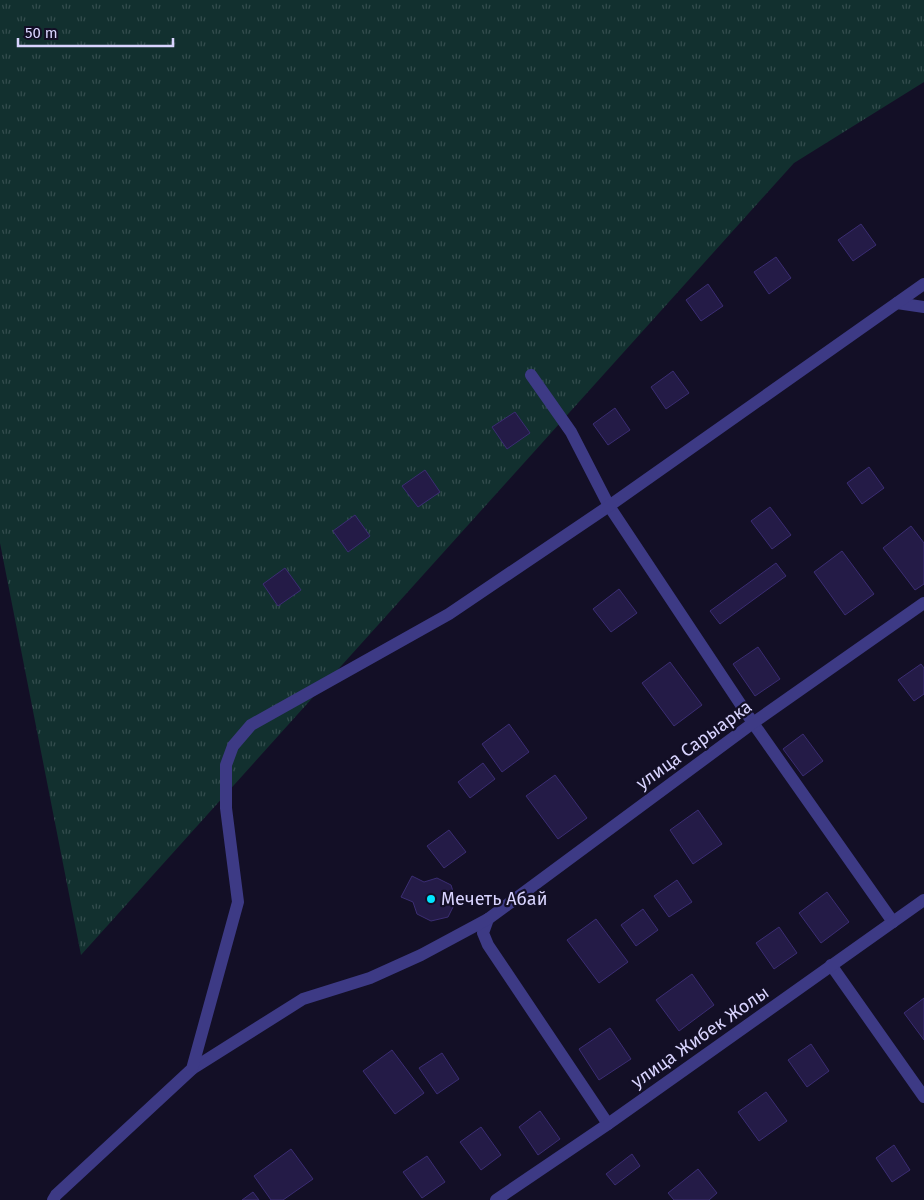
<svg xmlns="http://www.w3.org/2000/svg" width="924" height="1200" viewBox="0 0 924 1200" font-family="'Fira Sans',sans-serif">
<defs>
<pattern id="grass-tufts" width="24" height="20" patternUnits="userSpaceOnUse" patternTransform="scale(1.25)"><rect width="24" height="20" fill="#12302f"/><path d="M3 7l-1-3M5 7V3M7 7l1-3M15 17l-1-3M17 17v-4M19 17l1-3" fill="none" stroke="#344d4e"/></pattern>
</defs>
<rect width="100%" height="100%" fill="#130f26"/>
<path fill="url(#grass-tufts)" d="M0 0H924V82L794 163 81 955 0 543Z"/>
<g fill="#241b47" stroke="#3b2d73">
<path d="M861 224 876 245 853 261 838 240Z"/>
<path d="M776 257 791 278 769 294 754 272Z"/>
<path d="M708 284 723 306 701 321 686 300Z"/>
<path d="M673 371 689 393 666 409 651 387Z"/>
<path d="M615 408 630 430 608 445 593 424Z"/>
<path d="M515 412 530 433 507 449 492 427Z"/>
<path d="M869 467 884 488 862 504 847 483Z"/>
<path d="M425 470 440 492 418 507 402 486Z"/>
<path d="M770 507 791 535 772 549 751 521Z"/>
<path d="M355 515 370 536 348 552 333 531Z"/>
<path d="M911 526 924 543V584L915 590 883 548Z"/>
<path d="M842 551 874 594 845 615 814 572Z"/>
<path d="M776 563 786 576 720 624 710 611Z"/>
<path d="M285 568 301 590 278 606 263 584Z"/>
<path d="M619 589 637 613 611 632 593 609Z"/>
<path d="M758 647 780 679 755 696 733 664Z"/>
<path d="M670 662 702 705 674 726 642 683Z"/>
<path d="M921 664 924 668V694L914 701 898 680Z"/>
<path d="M509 724 529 752 502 772 482 744Z"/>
<path d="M803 734 823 761 803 776 783 749Z"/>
<path d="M483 763 495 779 470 798 458 782Z"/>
<path d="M555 775 587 818 558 839 526 796Z"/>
<path d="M698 810 722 844 693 864 670 830Z"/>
<path d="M449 830 466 852 444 868 427 846Z"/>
<path d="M412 876 424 882 437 878 451 885 456 901 448 917 431 921 417 914 413 902 401 897Z"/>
<path d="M677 880 692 902 669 917 654 896Z"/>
<path d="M827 892 849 922 821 943 799 913Z"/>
<path d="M643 909 658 930 636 946 621 925Z"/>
<path d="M596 919 628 962 599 983 567 940Z"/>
<path d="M779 927 797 953 774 969 756 943Z"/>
<path d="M692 974 714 1005 679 1031 656 1000Z"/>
<path d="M924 998V1040L904 1013Z"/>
<path d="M610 1028 631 1059 599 1080 579 1049Z"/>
<path d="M811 1044 829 1071 807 1087 788 1060Z"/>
<path d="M392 1050 424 1093 395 1114 363 1071Z"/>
<path d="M442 1053 459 1079 437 1094 419 1068Z"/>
<path d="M766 1092 787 1121 759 1141 738 1112Z"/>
<path d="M540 1111 560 1139 538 1155 519 1127Z"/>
<path d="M481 1127 501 1155 481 1170 460 1142Z"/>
<path d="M894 1145 910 1170 892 1182 876 1158Z"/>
<path d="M291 1149 313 1179 283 1200H271L254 1176Z"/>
<path d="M632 1154 640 1166 615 1185 606 1174Z"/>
<path d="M427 1156 445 1182 422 1198 403 1172Z"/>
<path d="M698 1169 717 1193 709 1200H674L668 1193Z"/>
<path d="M253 1192 259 1200H242Z"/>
</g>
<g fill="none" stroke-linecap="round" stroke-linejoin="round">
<g stroke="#3d3a85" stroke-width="12">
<path d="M897 303 924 307"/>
<path d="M531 375 571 432 609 506 753 723 893 922"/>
<path d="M488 919 483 933 488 945 608 1124"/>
<path d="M831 965 924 1097"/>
<path d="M192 1069 303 999 370 978 421 955 488 919 753 723 924 603"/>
<path d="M53 1200 56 1195 192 1069 238 902 226 808V765L233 746 251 725 449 614 609 506 924 284"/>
<path d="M496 1200 608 1124 924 900"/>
</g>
</g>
<circle fill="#00e5ff" stroke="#130f26" stroke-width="2" cx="431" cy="899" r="5"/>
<g text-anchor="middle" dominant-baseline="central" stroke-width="4.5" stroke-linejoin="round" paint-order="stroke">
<g font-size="18" fill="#d9d4ff" stroke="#130f26">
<text transform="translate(694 745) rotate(-36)">улица Сарыарка</text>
<text transform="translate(700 1037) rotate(-35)">улица Жибек Жолы</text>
</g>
<g font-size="18" fill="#d9d4ff" stroke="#130f26" text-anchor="start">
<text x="441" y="899">Мечеть Абай</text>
</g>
</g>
<path d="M18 38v8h155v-8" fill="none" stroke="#d9d4ff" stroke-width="2.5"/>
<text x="25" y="38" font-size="15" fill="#d9d4ff" stroke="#130f26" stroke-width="4" paint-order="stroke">50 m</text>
</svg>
